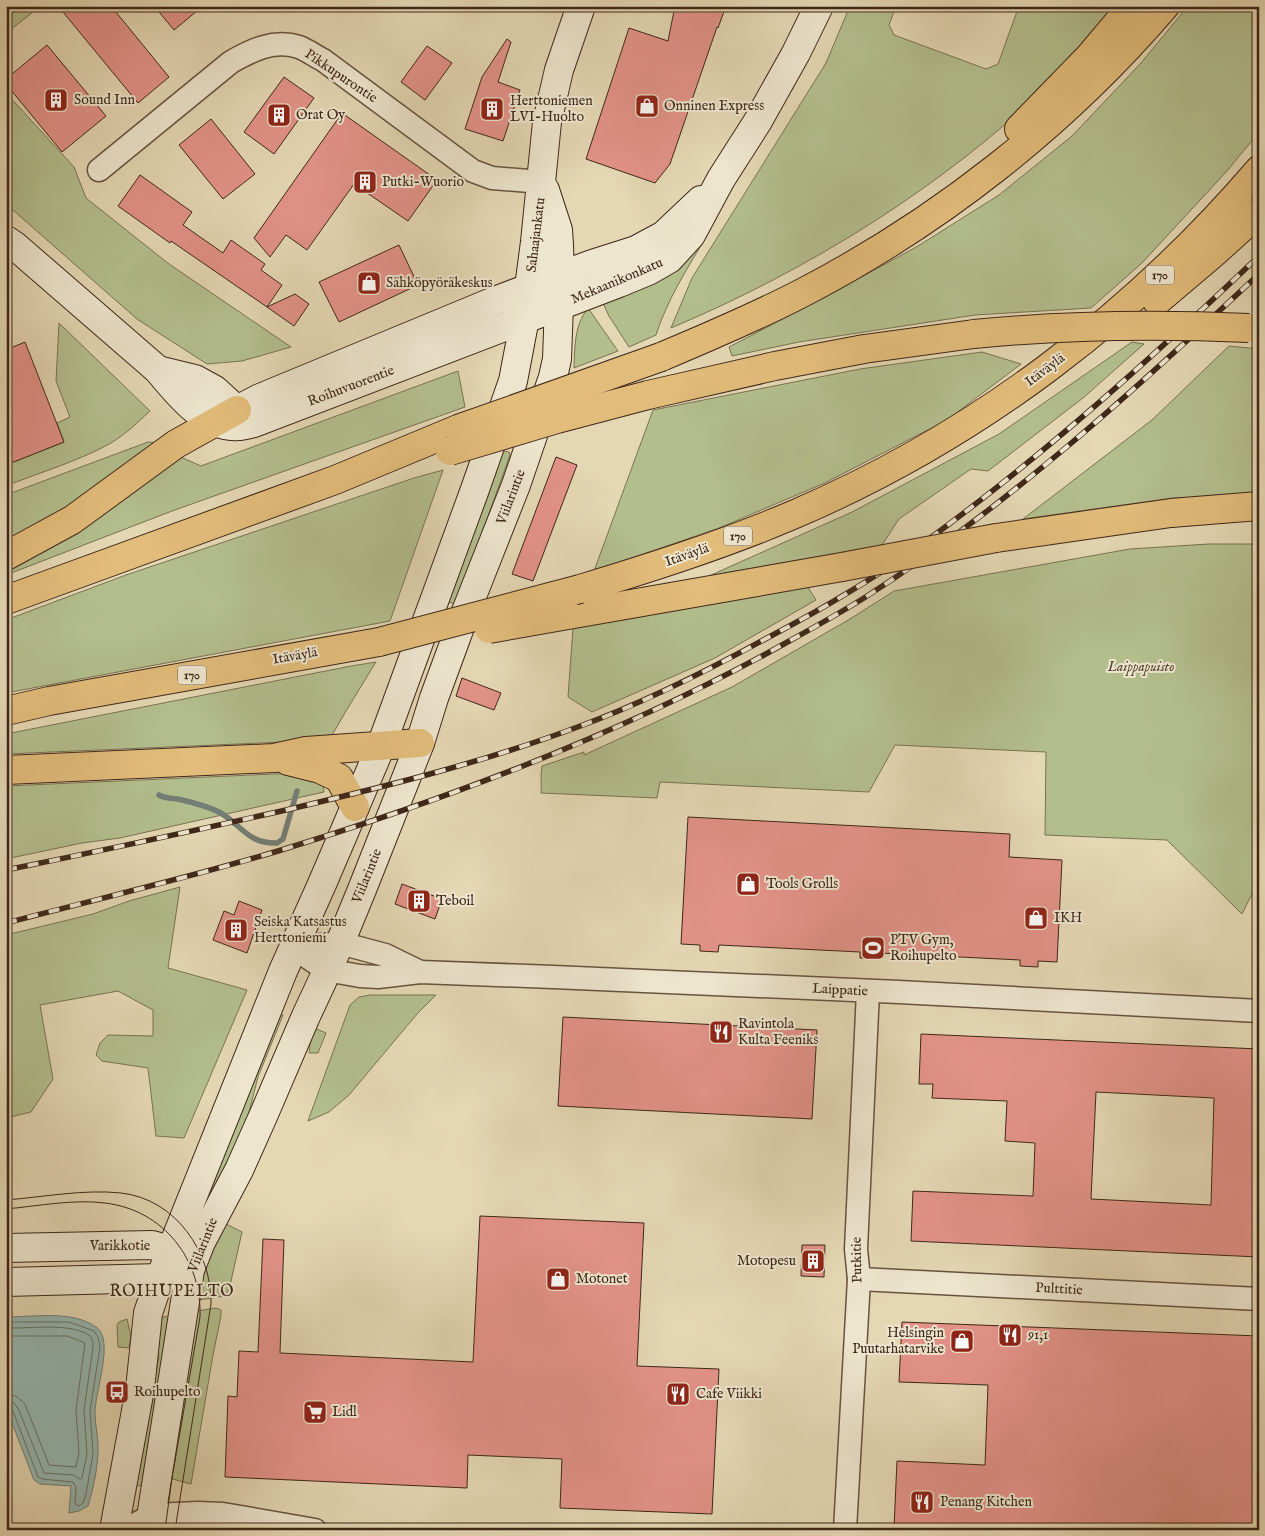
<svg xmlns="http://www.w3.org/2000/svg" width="1265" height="1536" viewBox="0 0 1265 1536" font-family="'IM FELL English',serif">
<rect width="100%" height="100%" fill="#e4d7b3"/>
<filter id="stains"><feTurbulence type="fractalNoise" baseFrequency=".004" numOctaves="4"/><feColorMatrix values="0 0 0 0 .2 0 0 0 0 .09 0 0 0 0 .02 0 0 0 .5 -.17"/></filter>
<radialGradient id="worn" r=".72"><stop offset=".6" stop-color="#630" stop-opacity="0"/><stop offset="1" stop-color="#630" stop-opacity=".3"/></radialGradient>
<g fill="#b3be8d" stroke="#797253">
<path d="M6 6H41L6 33Z"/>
<path d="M850 6H896L889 25 894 35 986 69 998 64 1019 6H1117C1096 31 1076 59 1053 81 944 186 811 269 671 328L692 278 826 63Z"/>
<path d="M1188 6H1259V132L1227 171 1142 263 1091 308 975 315 799 342 732 356 729 347 825 297 918 246 999 195 1072 136 1141 63Z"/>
<path d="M6 93 74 167 86 198 169 264 291 347 242 361 207 364 137 319 6 204Z"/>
<path d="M706 237C687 269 667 300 656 335L629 347 609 316 602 301 695 248Z"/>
<path d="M588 308 618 351 574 368C575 346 574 326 588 308Z"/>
<path d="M59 323 150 411C138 422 126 434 111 443 79 461 41 472 6 486V465L64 442 57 423 70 417 56 381Z"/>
<path d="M1132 342 1144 344 1083 398 988 471 971 469 899 519 882 545 709 576 852 512 999 434Z"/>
<path d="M1229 346 1259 349V496L1173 498 1023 519 1152 420Z"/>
<path d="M982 352 1021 364 947 420 825 483 719 528 594 571 653 410 860 369Z"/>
<path d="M458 371 465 407 172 511 6 575V567L176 455 201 466Z"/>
<path d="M148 442 160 443 83 500 6 543V495Z"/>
<path d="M504 451 509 452 510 455 457 603 455 604 449 602 447 600 501 454Z"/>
<path d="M443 470 390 621 6 693V620L126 575 414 478Z"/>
<path d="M1209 544H1259V893L1254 890 1242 914 1167 840 1045 835 1046 752 895 745 869 792 660 782 657 798 541 793C542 784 540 776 542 766L584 752V755L732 687 850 619 894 591 1130 549Z"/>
<path d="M806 584 816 600 715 658 592 712 568 697 573 628Z"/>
<path d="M376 662 346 711 331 737 307 741 6 754V734L351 666Z"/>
<path d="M296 773 323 784 324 792 120 838 82 843 6 859V786Z"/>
<path d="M180 887 168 968 247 990 184 1138 156 1136 148 1068 102 1061 96 1055 100 1043 108 1035 153 1036V1010L118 991 40 1005 53 1079 31 1112 6 1118V935L93 914 129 901Z"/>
<path d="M370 995H436L417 1014 349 1095 329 1112 308 1121 350 1005 359 997Z"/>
<path d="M277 1013 283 1015 258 1077 247 1120 214 1191 207 1188Z"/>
<path d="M312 1027 326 1033 318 1053H309Z"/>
<path d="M222 1222 242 1232 229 1290 224 1296 199 1300 197 1288Z"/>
<path d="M216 1308 221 1310V1316L213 1355 191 1484 169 1478 190 1312Z"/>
<path d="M167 1316 170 1318 143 1485 136 1486 159 1356 156 1337 161 1318Z"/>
<path d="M127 1319 131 1336 129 1348 118 1347 117 1325 119 1322Z"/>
</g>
<path fill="#96b8b2" stroke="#737e75" d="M6 1317C34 1317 72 1310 96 1327 115 1339 95 1392 95 1412 95 1426 99 1439 98 1454 97 1471 93 1490 88 1506L79 1511 69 1513 71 1486 40 1484 34 1480 6 1407Z"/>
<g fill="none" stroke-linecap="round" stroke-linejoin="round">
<g stroke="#6a7066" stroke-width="1">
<path d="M6 1322H69L94 1331 98 1337 100 1347 90 1411 93 1454 86 1494 83 1503 78 1506 75 1504 76 1487 73 1482 42 1479 38 1477 13 1411 10 1408H6"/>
<path d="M6 1328C28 1329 72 1322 90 1336 93 1339 93 1343 93 1347L84 1410 87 1454 82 1478 80 1479 73 1475 44 1473 18 1408 13 1402 6 1401"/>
<path d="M6 1336H67L85 1343 76 1410 79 1453 76 1467 49 1465 25 1404 16 1396 6 1394"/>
</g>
<path stroke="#737e75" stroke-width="5.5" d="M159 795C166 799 171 798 178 799 191 802 207 806 219 812 241 824 247 844 277 843L283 839 297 791"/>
</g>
<g fill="#e29288" stroke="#3f2719" fill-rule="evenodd">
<path d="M58 6H111L169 77 138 103Z"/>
<path d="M154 6H203L174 30Z"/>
<path d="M675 6H726L718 28 717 27 670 164 655 183 586 159 629 28 668 41Z"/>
<path d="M507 39 511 42 498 82 520 90 503 141 465 129 482 77Z"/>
<path d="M47 45 106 116 62 152 6 84V79Z"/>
<path d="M427 46 452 63 425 100 401 82Z"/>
<path d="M284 77 314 98 274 154 244 132Z"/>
<path d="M342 113 437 180 408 221 354 184 307 250 286 235 270 257 254 238Z"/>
<path d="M211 119 255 174 223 199 179 145Z"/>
<path d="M140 175 192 212 183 225 223 253 231 240 265 264 261 270 282 285 267 307 171 241 170 243 118 206Z"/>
<path d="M399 245 418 285 339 322 319 282Z"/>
<path d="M295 294 309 304 294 326 267 307Z"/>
<path d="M25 342 64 442 6 465V350Z"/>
<path d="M556 457 577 465 533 581 512 574Z"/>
<path d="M462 678 501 693 494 710 456 696Z"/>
<path d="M688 817 1010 834 1009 857 1062 860 1057 962 1038 961V967L1020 966V960L879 953 878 959 860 958V952L719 945 718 952 700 951V945L681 944Z"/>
<path d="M402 884 442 899 435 919 395 904Z"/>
<path d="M239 901 262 910 247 953 213 940 224 911 234 915Z"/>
<path d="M563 1017 817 1030 812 1119 558 1106Z"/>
<path d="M921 1034 1259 1049V1257L911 1241 913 1191 1033 1196 1035 1143 1005 1141 1007 1101 932 1098 933 1084H919ZM1096 1092 1214 1098 1211 1205 1091 1199Z"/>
<path d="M480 1216 644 1223 637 1366 719 1369 712 1514 560 1508 562 1459 468 1455 467 1488 225 1477 228 1396 237 1397 239 1351 258 1352 263 1239 284 1240 280 1353 473 1362Z"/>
<path d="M802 1245H825L824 1277 801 1276Z"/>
<path d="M902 1322 1259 1336V1530H931L894 1528 897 1461 985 1465 988 1385 899 1382Z"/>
</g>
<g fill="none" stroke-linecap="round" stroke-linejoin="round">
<g stroke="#685340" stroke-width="25">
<g id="street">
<path d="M99 170 231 62C252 50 274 39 299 47 307 50 315 56 323 60L473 171 492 178 542 182"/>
<path d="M294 948 326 970 360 976 378 977 420 972 553 977 899 992 1259 1011"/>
<path d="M294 948 340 943 385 955 420 972"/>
<path d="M859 1279 1259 1299"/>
<path d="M125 1530 152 1515 198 1513 223 1514 315 1530"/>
<path d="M845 1530 859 1279 856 1249 868 991"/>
</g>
</g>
<g stroke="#3f2719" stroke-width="30">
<g id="secondary">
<path d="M6 240 15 246 158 370C177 393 205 429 238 426 243 426 249 424 254 423L619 283 648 271 669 259 691 235 721 179 758 121 796 53 819 6"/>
<path d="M158 370 195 379 215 390 237 410 260 398 492 302 592 264 636 250 664 235 701 200"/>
<path d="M6 1248 152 1245 170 1250 182 1262"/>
<path d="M6 1282 160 1278 177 1274"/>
<path d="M114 1530 140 1389 148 1313 160 1278 283 971 322 884 381 746 474 492 513 381 525 318 535 242 547 122 559 70 581 6"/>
<path d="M149 1530 190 1270 201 1242 239 1170 264 1114 306 1016 340 943 363 887 420 743 434 698 463 619 516 485 553 377 557 359 560 276 559 245 558 230 545 190"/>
</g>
</g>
<g stroke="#3f2719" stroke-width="30">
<g id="highway">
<path d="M1019 129 1089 57 1132 6"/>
<path d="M1157 301 1216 251 1259 212"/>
<path d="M661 357C708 337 756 317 802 293 939 222 1064 124 1165 6"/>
<path d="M648 395 775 366 864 349 974 334"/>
<path d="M996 538 1171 513 1259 506"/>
<path d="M6 556 72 520 176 444 237 410"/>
<path d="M580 589C653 567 725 544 795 514 975 437 1132 318 1259 170"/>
<path d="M6 600 335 480 458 429"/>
<path d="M568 615 842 567"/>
<path d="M6 711 49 701 379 642"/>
<path d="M288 761 320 769 339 778 355 807"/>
<path d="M6 770 274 758 306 751 420 743"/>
</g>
</g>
<use href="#street" stroke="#ede5ce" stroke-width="22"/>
<use href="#secondary" stroke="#ede5ce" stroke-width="28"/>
<use href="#highway" stroke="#e2bc7a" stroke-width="28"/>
<g stroke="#3f2719" stroke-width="1">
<path d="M6 1200C44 1197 84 1189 121 1193 176 1199 212 1253 211 1304L175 1530"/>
<path d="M6 1209C38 1206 74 1199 105 1203 164 1210 202 1260 200 1317L172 1478 165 1530"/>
</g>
<g stroke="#3f2719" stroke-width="5.5">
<g id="rail">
<path d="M6 870C100 851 193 831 286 810 383 787 481 763 575 728 642 704 707 671 769 637 822 609 874 579 922 544 1041 458 1153 357 1259 256"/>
<path d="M6 923C97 899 188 878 278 851 445 800 610 738 764 655 798 636 832 618 864 598 1008 506 1135 390 1259 274"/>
</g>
</g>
<use href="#rail" stroke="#ede5ce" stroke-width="4" stroke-dasharray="11" stroke-linecap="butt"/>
<g stroke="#3f2719" stroke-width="30" stroke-linecap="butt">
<g id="highway-bridge">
<path d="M974 334C1066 325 1157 324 1249 328"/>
<path d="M458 429 661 357"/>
<path d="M450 451 557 419 648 395"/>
<path d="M842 567 996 538"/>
<path d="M489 629 568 615"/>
<path d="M379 642 580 589"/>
</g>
</g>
<use href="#highway-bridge" stroke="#e2bc7a" stroke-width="28"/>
</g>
<defs>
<g id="building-square" transform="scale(1.25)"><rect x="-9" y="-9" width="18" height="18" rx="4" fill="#8f2418" stroke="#ede5ce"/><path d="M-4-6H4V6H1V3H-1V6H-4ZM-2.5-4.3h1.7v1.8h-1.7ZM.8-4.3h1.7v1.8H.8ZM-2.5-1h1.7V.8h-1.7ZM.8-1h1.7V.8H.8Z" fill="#fff"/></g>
<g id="shop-square" transform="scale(1.25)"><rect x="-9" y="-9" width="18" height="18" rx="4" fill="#8f2418" stroke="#ede5ce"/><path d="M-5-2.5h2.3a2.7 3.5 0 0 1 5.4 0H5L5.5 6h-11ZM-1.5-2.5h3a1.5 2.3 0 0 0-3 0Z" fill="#fff"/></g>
<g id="stadium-square" transform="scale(1.25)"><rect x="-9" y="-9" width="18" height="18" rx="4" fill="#8f2418" stroke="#ede5ce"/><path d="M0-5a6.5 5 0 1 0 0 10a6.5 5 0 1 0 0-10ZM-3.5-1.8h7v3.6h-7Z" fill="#fff"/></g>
<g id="restaurant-square" transform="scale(1.25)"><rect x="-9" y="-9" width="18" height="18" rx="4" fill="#8f2418" stroke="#ede5ce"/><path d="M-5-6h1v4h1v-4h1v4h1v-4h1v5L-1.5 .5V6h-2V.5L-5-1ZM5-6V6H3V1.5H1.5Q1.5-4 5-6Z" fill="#fff"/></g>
<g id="bus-square" transform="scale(1.25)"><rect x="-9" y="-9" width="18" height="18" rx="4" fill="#8f2418" stroke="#ede5ce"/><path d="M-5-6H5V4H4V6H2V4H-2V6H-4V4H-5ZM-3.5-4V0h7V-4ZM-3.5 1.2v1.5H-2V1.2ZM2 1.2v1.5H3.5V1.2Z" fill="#fff"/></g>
<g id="supermarket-square" transform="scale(1.25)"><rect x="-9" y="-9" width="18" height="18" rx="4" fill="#8f2418" stroke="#ede5ce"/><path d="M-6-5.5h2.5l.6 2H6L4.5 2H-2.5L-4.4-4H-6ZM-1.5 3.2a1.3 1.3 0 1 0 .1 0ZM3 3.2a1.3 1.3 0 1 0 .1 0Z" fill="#fff"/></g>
</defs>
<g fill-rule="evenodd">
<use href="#building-square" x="56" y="100"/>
<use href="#shop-square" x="647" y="106"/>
<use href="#building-square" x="492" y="109"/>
<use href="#building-square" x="279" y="115"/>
<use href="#building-square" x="365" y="182"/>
<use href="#shop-square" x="369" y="283"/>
<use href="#shop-square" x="748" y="884"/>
<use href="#building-square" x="419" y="901"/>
<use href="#shop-square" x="1036" y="918"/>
<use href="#building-square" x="236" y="930"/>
<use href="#stadium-square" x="873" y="948"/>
<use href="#restaurant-square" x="721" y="1032"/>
<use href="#building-square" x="813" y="1261"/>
<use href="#shop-square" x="558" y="1279"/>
<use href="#restaurant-square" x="1010" y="1335"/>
<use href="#shop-square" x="962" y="1341"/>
<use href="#bus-square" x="117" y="1392"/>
<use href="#restaurant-square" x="678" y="1394"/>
<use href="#supermarket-square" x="315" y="1412"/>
<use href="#restaurant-square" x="922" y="1502"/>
</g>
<g text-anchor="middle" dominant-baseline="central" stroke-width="4" stroke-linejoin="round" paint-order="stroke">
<g fill="#ede5ce" stroke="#73604f" stroke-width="1">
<rect x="1146" y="265.5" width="28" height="19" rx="4"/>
<rect x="724" y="526.5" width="28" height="19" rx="4"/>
<rect x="178" y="665.5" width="28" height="19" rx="4"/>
</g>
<g font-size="12" font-weight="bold" fill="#3f2719">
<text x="1160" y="275">170</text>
<text x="738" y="536">170</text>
<text x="192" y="675">170</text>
</g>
<g font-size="14" fill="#3f2719" stroke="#ede5ce">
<text transform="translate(341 76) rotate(34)">Pikkupurontie</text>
<text transform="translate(536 235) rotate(-83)">Sahaajankatu</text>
<text transform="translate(617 281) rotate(-23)">Mekaanikonkatu</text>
<text transform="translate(1045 370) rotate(-37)">Itäväylä</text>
<text transform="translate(351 386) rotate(-21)">Roihuvuorentie</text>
<text transform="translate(511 497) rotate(-69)">Viilarintie</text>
<text transform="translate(687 555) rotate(-19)">Itäväylä</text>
<text transform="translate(295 656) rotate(-10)">Itäväylä</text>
<text transform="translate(367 876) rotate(-68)">Viilarintie</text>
<text transform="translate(840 990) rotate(3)">Laippatie</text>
<text transform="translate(203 1245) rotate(-68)">Viilarintie</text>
<text x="120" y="1246">Varikkotie</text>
<text transform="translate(857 1260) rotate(-91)">Putkitie</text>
<text transform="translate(1059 1289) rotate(3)">Pulttitie</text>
</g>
<g font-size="14" fill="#3f2719" stroke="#ede5ce" text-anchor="start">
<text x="74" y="100">Sound Inn</text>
<text x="510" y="101">Herttoniemen<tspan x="510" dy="16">LVI-Huolto</tspan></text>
<text x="664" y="106">Onninen Express</text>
<text x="296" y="115">Orat Oy</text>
<text x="382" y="182">Putki-Wuorio</text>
<text x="386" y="283">Sähköpyöräkeskus</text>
<text x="766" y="884">Tools Grolls</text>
<text x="436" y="901">Teboil</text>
<text x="1054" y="918">IKH</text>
<text x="254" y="922">Seiska Katsastus<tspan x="254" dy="16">Herttoniemi</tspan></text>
<text x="890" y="940">PTV Gym,<tspan x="890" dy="16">Roihupelto</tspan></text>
<text x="738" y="1024">Ravintola<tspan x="738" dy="16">Kulta Feeniks</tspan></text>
<text x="796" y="1261" text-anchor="end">Motopesu</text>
<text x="576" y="1279">Motonet</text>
<text x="944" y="1333" text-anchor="end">Helsingin<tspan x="944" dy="16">Puutarhatarvike</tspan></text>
<text x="1028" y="1335">91,1</text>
<text x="134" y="1392">Roihupelto</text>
<text x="696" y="1394">Cafe Viikki</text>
<text x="332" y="1412">Lidl</text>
<text x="940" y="1502">Penang Kitchen</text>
</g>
<g font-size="14" font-style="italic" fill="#564530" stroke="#ede5ce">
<text x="1141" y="667">Laippapuisto</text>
</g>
<g font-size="16" letter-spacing="1" fill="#3f2719" stroke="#ede5ce">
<text x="172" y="1292">ROIHUPELTO</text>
</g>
</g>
<rect width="1265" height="1536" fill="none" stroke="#e4d7b3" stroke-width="25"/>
<rect x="8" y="8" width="1250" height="1521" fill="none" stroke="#3f2719" stroke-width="2.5"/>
<rect x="12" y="12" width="1240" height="1511" fill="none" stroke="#3f2719"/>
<rect width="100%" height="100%" filter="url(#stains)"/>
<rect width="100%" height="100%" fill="url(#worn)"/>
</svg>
